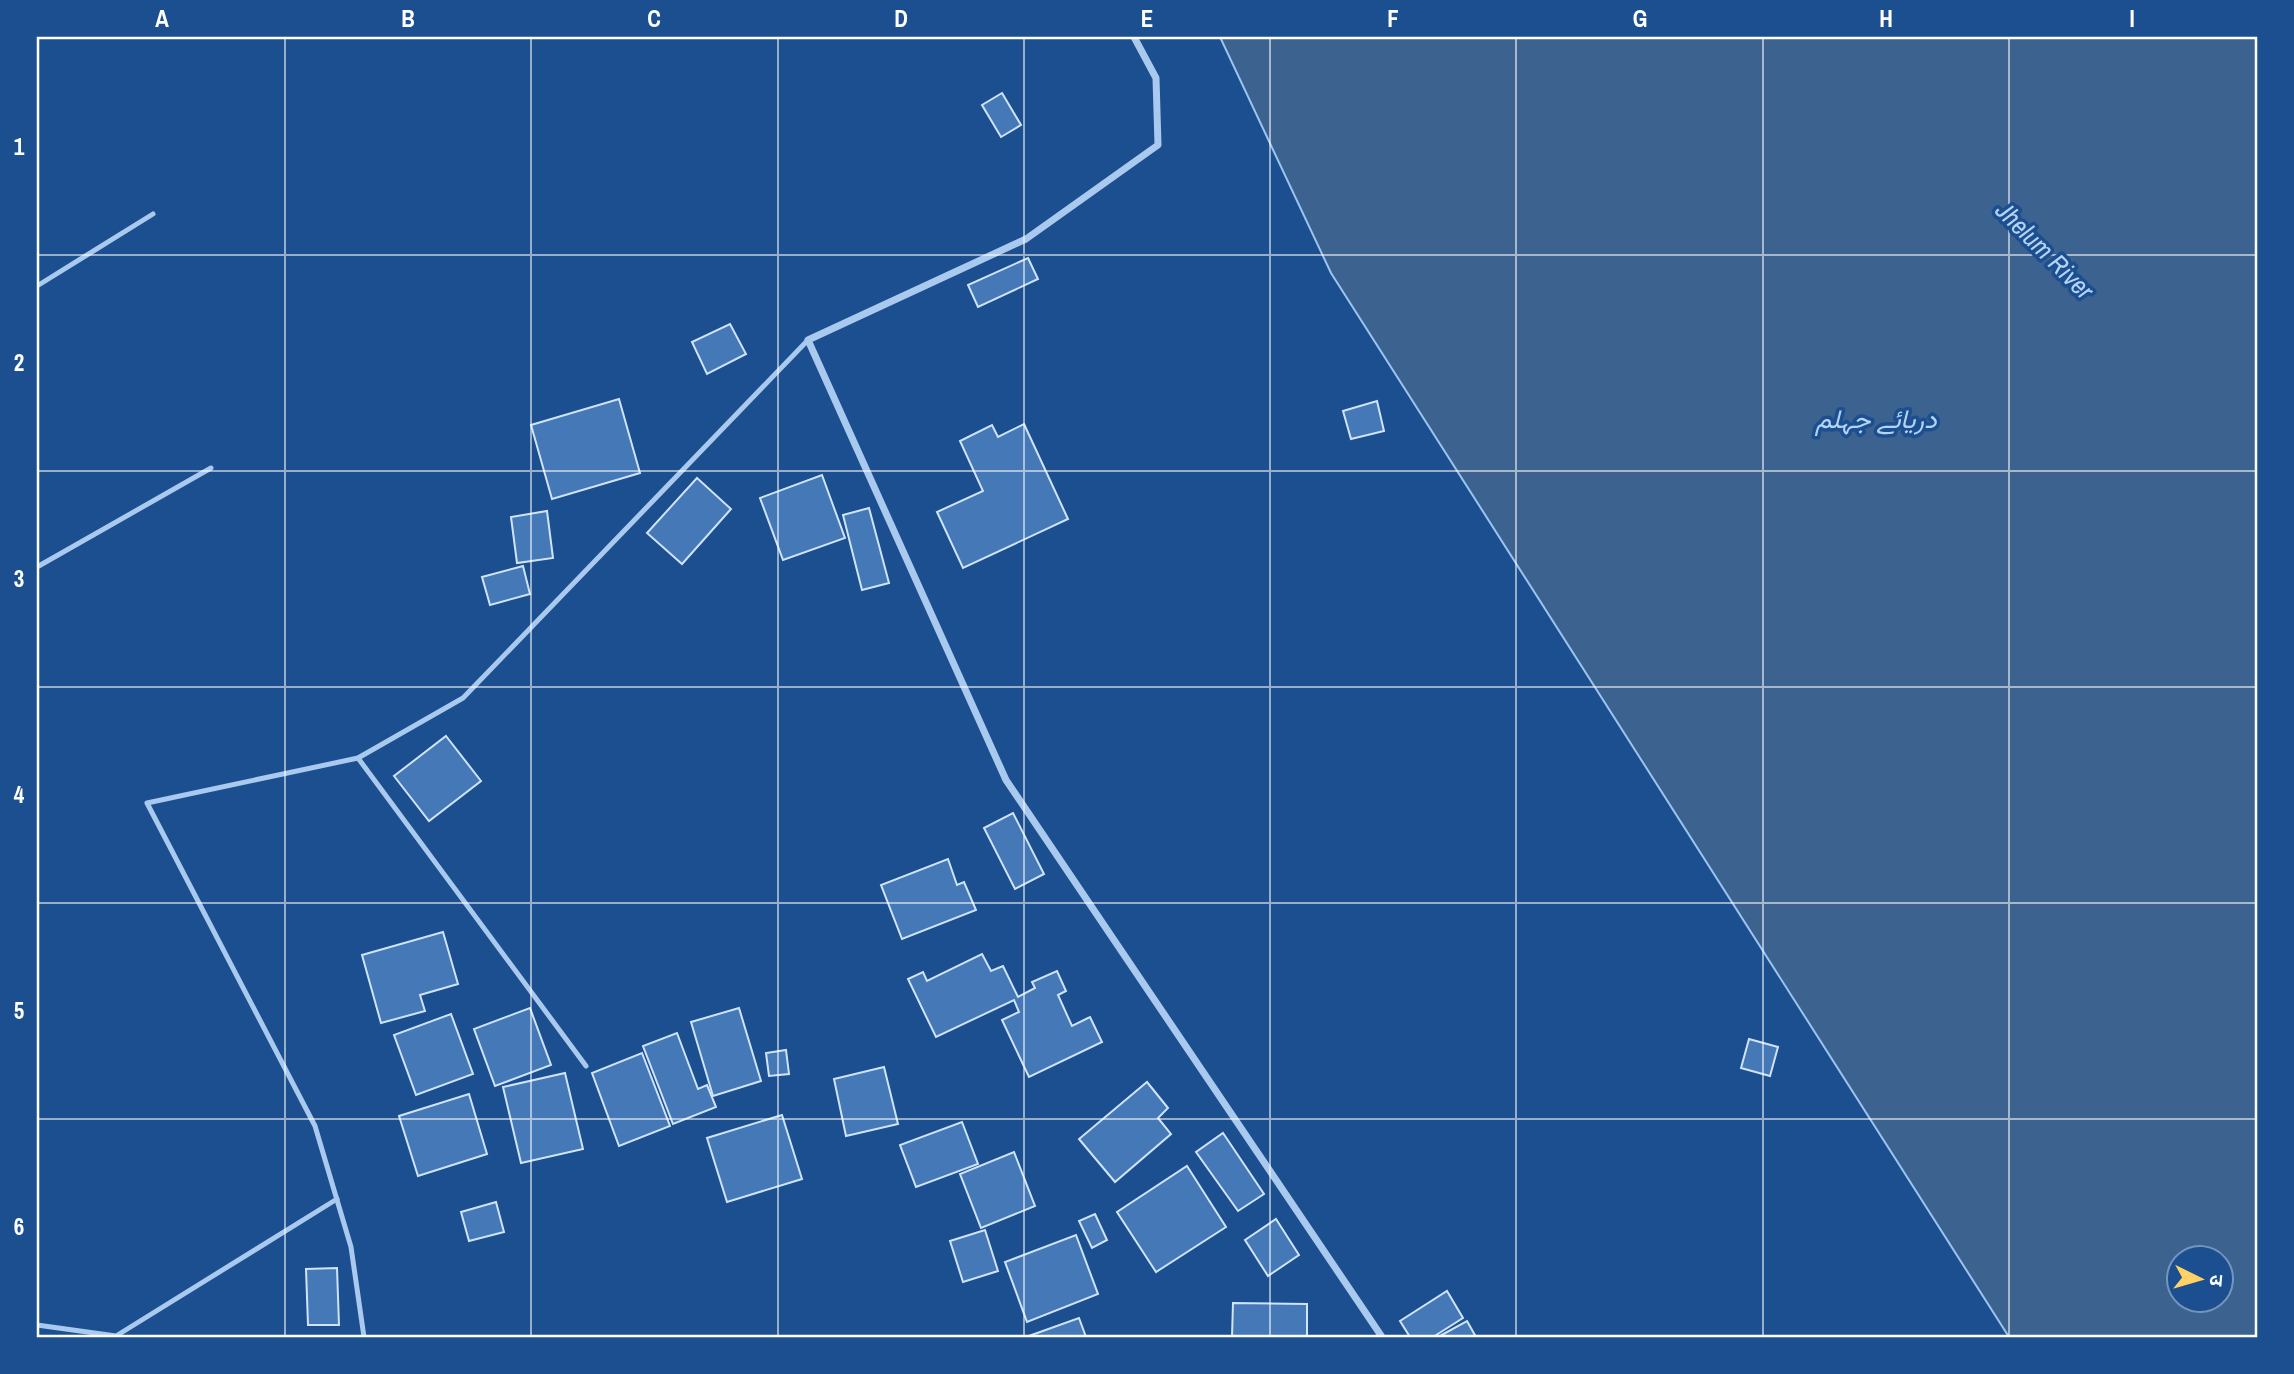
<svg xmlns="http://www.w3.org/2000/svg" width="2294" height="1374" viewBox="0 0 2294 1374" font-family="'Archivo Narrow',Vazirmatn,'Noto Sans Devanagari',sans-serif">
<rect width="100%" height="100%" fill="#1b4f8f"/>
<path fill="#3c6290" stroke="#9cc4f0" stroke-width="2" fill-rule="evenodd" d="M1220 37H2257V1337H2009L1331 273ZM2178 1258H2220V1300H2178Z"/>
<g fill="#4478b7" stroke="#cfe3fa" stroke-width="2">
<path d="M1002 93 1021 125 1001 137 982 105Z"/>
<path d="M1028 258 1038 279 978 307 968 285Z"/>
<path d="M730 324 746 354 707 374 692 342Z"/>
<path d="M619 399 640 473 552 499 531 425Z"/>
<path d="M1377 401 1384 431 1351 439 1343 411Z"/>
<path d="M1024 424 1068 519 963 568 937 512 983 491 960 441 992 425 998 437Z"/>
<path d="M822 475 845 538 783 560 760 498Z"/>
<path d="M697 478 731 509 682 564 647 533Z"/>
<path d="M869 508 889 583 862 590 843 515Z"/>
<path d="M547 511 553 558 517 563 511 517Z"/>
<path d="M523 566 530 594 490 605 482 577Z"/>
<path d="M446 736 481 781 429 821 394 776Z"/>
<path d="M1013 813 1044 874 1015 889 984 828Z"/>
<path d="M948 859 957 885 964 882 976 910 902 939 881 885Z"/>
<path d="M443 932 458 984 420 995 425 1011 381 1023 362 955Z"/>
<path d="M982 954 991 971 1003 966 1018 997 1035 988 1032 982 1057 971 1066 991 1058 995 1072 1026 1090 1017 1102 1042 1029 1077 1002 1020 1019 1012 1014 1000 936 1037 908 979 923 972 927 981Z"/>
<path d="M530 1008 551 1065 495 1086 474 1029Z"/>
<path d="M739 1008 761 1081 713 1096 691 1022Z"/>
<path d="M451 1014 473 1074 416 1095 394 1035Z"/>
<path d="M677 1033 698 1089 707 1085 716 1107 673 1124 643 1046Z"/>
<path d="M1749 1039 1778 1047 1770 1076 1741 1068Z"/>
<path d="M786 1050 789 1074 769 1076 766 1053Z"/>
<path d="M642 1053 670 1126 619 1146 592 1073Z"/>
<path d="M884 1067 898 1124 846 1136 834 1079Z"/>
<path d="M565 1073 583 1149 521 1163 503 1087Z"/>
<path d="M1147 1082 1168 1108 1158 1118 1171 1134 1115 1182 1079 1139Z"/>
<path d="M469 1094 487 1154 418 1176 399 1116Z"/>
<path d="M782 1115 802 1179 727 1202 707 1138Z"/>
<path d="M962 1122 978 1164 916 1187 900 1145Z"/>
<path d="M1223 1133 1264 1194 1238 1211 1196 1152Z"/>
<path d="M1014 1152 1035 1206 981 1228 960 1174Z"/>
<path d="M1187 1166 1226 1227 1156 1272 1117 1212Z"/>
<path d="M496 1202 504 1232 469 1241 461 1212Z"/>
<path d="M1095 1214 1107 1240 1092 1248 1079 1221Z"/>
<path d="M1276 1219 1299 1255 1268 1276 1245 1240Z"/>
<path d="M985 1230 998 1271 963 1282 950 1241Z"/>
<path d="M1076 1235 1098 1294 1027 1322 1005 1262Z"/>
<path d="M337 1268 339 1325H308L306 1269Z"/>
<path d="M1447 1291 1463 1318 1433 1337H1410L1400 1321Z"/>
<path d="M1233 1303 1307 1304V1337H1232Z"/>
<path d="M1079 1318 1086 1337H1026Z"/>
<path d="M1467 1321 1476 1337H1438Z"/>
</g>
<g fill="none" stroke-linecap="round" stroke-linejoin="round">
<g stroke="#a9c9ee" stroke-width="5">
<path d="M37 286 153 214"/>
<path d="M37 567 211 468"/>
<path d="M358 758 586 1066"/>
<path d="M37 1325 116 1336 337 1199"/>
<path d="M364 1337 351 1247 315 1126 147 803 358 758 463 698 808 340"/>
</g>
<path stroke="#a9c9ee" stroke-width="7" d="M1134 37 1156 78 1158 145 1026 239 808 340 1006 780 1382 1337"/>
</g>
<path fill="none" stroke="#fff" stroke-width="2" stroke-opacity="0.55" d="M285 37V1337M531 37V1337M778 37V1337M1024 37V1337M1270 37V1337M1516 37V1337M1763 37V1337M2009 37V1337M37 255H2257M37 471H2257M37 687H2257M37 903H2257M37 1119H2257"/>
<g text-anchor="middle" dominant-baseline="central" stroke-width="7" stroke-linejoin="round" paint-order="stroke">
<g font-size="26" font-style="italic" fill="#b5d3f5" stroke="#1b4f8f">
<text transform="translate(2045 250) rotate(45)">Jhelum River</text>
<text x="1876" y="418">دریائے جہلم</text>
</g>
</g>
<rect width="2294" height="1374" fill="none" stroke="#1b4f8f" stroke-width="77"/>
<g transform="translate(2200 1279) rotate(95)"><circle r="33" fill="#1b4f8f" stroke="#7695bc" stroke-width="2"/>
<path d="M0-5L12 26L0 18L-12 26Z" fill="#ffd166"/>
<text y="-10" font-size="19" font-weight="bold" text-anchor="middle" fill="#ffffff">उ</text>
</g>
<rect x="38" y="38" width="2218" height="1298" fill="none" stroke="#fff" stroke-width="2.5"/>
<g font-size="23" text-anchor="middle" font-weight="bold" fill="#fff">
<text x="162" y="27">A</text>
<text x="408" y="27">B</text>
<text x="654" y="27">C</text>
<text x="901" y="27">D</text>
<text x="1147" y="27">E</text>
<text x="1393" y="27">F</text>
<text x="1640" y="27">G</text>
<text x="1886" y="27">H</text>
<text x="2132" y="27">I</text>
<text x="19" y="155">1</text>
<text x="19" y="371">2</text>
<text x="19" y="587">3</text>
<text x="19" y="803">4</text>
<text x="19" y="1019">5</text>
<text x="19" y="1235">6</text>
</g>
</svg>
